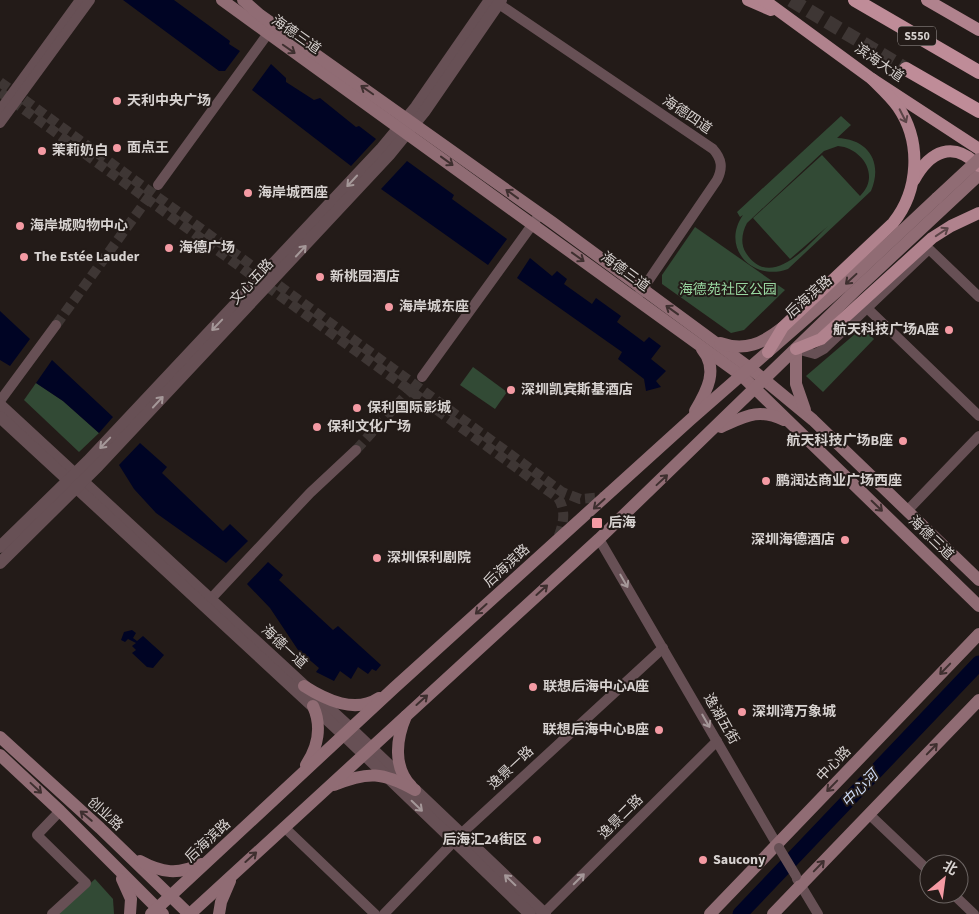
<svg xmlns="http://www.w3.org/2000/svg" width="979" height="914" viewBox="0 0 979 914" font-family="'Source Sans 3','Noto Sans SC',sans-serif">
<rect width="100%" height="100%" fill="#231b18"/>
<g fill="#324a35" fill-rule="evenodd">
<path d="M841 116 851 125 837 138C869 139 883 163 871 191L788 269C753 282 720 248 743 215L740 217 737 212ZM838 146C862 148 881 176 860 196L822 155 753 218 790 259 828 226C809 244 771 292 746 253 740 244 742 232 747 223L824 151Z"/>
<path d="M695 227 785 290 744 330 731 333 662 284V275Z"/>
<path d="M862 328 874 339 823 392 806 376Z"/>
<path d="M473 367 507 392 495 409 460 385Z"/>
<path d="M36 383 63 401 99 433 79 452 24 400Z"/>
<path d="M95 879 113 899 114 914H57Z"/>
</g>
<g fill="#000424">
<path d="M123 0H174L230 41 229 44 240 51 225 71H219Z"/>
<path d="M271 64 286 78V82L314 100 320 98 356 127 359 126 376 139 351 166 252 90Z"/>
<path d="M407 161 454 195 452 199 507 239 488 265 381 189Z"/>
<path d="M530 258 552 276 557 271 567 279 564 284 592 304 596 298 621 316 617 322 644 342 649 337 661 346 651 359 666 371 656 381 661 387 646 391 644 379 618 359 622 352 517 278Z"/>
<path d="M0 311 30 339 10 366 0 360Z"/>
<path d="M52 360 113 417 99 433 63 401 36 383Z"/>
<path d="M140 443 167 467 162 473 223 531 230 524 248 541 226 563 156 513 134 489 119 465Z"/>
<path d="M268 562 283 575 279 580 333 630 338 626 381 665 376 671 372 669 368 674 358 667 351 679 340 671 334 681 316 672 319 668 298 650 270 608 247 584Z"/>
<path d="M132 630 136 633 133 638 137 641 143 636 164 655 153 668 147 667 132 653 136 650 132 646 136 643 128 639 125 642 121 640 124 632Z"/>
</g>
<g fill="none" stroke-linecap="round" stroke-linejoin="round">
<path stroke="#000424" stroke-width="15" d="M740 914 979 663"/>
<g stroke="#3e3634" stroke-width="10" stroke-dasharray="10 5" stroke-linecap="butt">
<path d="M0 82 562 492 580 499 606 497"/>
<path d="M0 92 558 498C567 511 563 526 557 540"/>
<path d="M56 325 151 194"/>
<path d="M356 450 414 386"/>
</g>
<path stroke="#3e3634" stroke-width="14" stroke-dasharray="14 7" stroke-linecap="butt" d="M791 0 906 69"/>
<g stroke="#675055" stroke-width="10">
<path d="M499 4 713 149C722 159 723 168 717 180L640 293"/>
<path d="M0 110 80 0"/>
<path d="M0 123 90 0"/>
<path d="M158 185 272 28"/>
<path d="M867 308 979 416"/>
<path d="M796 349 815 354 824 349 929 249 979 297"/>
<path d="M422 377 540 214"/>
<path d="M0 401 56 325"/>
<path d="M907 511 979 436"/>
<path d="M599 539 779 848"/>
<path d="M206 604 310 493 356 450"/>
<path d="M869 814 929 871"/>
<path d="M284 827 375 914"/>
<path d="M797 879 818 914"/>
<path d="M953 894 974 914"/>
<path d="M544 913 717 741"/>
<path d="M52 914 86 883 37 835 60 811"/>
<path d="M384 914 461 834 663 648"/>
</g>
<g stroke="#675055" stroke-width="12">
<path d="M0 405 351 729 545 914"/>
<path d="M0 417 344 735 530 914"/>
<path d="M0 547 88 461 382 148 416 107 490 0"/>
<path d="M0 563 98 466 389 155 424 112 501 0"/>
</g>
<g stroke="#906c74" stroke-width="12">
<path d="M222 0 742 376 979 606"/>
<path d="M243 0 260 15 553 223 750 368 813 420 979 580"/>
<path d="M720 343C745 352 763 343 782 328"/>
<path d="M796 349V384L805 410"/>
<path d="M695 411C707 391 719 369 702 349"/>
<path d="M721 427C746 416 758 408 784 420"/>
<path d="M304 686C326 700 355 714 379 698"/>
<path d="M406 716C396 739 393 767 411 786"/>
<path d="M0 737 100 828 189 914"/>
<path d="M0 755 60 811 163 914"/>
<path d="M306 765C318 747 322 726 313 706"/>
<path d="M334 785C368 771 383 772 415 790"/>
<path d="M140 861C162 873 178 875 201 864"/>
<path d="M122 879 131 899 130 914"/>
<path d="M151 914 394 688 690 420 841 288 937 198"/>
<path d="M190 914 599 539 857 289 979 175"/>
<path d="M219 914 221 902 230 881"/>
<path d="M710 914 979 634"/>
<path d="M773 914 979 700"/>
</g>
<g stroke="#b0828d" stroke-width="12">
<path d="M748 0 771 10"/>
<path d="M764 0 872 79 979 149"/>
<path d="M927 0 979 30"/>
<path d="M914 180C930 151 953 140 979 166"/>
<path d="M796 349 821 339 932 238 951 226 979 213"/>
<path d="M768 352 783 327 893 223C919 191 922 142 898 107 891 97 881 88 872 79"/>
</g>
<g stroke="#bf8c98" stroke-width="14">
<path d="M855 0 979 72"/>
<path d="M906 69 979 111"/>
</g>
<path stroke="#675055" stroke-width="10" d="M779 848 796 876"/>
<path stroke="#906c74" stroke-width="12" d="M937 198 979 159"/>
</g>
<defs><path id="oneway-shaft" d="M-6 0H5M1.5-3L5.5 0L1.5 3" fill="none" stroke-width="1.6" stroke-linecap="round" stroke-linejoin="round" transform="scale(1.25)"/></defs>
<g stroke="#3e2f2f">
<use href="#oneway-shaft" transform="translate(289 49) rotate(35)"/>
<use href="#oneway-shaft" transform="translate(367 90) rotate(-145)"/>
<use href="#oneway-shaft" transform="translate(447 161) rotate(36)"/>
<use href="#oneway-shaft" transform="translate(512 194) rotate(-144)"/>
<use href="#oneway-shaft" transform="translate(578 257) rotate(36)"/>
<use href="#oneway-shaft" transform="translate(851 279) rotate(137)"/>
<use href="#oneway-shaft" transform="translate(672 310) rotate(-144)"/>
<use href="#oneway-shaft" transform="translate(662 480) rotate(-43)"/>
<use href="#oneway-shaft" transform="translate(599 504) rotate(138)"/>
<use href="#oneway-shaft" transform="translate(877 506) rotate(44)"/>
<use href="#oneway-shaft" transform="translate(542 590) rotate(-42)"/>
<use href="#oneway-shaft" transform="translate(481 609) rotate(138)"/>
<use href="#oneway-shaft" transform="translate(945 669) rotate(134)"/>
<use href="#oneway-shaft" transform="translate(422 700) rotate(-42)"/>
<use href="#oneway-shaft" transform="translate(932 749) rotate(-46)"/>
<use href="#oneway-shaft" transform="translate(832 786) rotate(134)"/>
<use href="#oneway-shaft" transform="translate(36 788) rotate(43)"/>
<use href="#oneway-shaft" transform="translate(86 816) rotate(-140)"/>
<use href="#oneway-shaft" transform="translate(251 857) rotate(-42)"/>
<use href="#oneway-shaft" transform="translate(819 866) rotate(-46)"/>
</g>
<g stroke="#5b4447">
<use href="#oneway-shaft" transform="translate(903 116) rotate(63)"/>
<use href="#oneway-shaft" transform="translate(942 232) rotate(-34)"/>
</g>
<g stroke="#a59899">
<use href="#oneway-shaft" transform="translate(352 181) rotate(133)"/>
<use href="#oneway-shaft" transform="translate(301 251) rotate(-47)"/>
<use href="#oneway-shaft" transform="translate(217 325) rotate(134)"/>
<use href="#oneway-shaft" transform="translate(158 402) rotate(-47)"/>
<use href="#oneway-shaft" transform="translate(105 443) rotate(134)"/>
<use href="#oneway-shaft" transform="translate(624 581) rotate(60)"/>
<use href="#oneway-shaft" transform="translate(706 721) rotate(60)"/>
<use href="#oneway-shaft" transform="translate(417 806) rotate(44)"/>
<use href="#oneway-shaft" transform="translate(579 879) rotate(-45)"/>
<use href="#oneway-shaft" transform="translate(510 880) rotate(-136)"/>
</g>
<g fill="#f49aa3" stroke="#231b18" stroke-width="2">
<circle cx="117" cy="101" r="5"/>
<circle cx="117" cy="148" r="5"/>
<circle cx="42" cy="151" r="5"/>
<circle cx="248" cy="193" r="5"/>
<circle cx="20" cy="226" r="5"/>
<circle cx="169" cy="248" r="5"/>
<circle cx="24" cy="257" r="5"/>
<circle cx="320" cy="277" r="5"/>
<circle cx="389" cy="307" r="5"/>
<circle cx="949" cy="330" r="5"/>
<circle cx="511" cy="390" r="5"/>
<circle cx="357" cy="408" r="5"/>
<circle cx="317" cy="427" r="5"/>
<circle cx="903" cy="441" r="5"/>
<circle cx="766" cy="481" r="5"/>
<rect x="591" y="517" width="12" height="12" rx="2.5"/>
<circle cx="845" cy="540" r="5"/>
<circle cx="377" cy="558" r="5"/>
<circle cx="533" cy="687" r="5"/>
<circle cx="742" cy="712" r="5"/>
<circle cx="659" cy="730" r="5"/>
<circle cx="537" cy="840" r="5"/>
<circle cx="703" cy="860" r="5"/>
</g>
<g text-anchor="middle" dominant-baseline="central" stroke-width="4" stroke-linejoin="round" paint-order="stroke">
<rect fill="#231b18" stroke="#a19b99" stroke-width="1" x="898" y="26.5" width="38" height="19" rx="4"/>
<g font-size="12" font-weight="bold" fill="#d7d2d0">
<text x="917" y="36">S550</text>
</g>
<g font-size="14" fill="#d7d2d0" stroke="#231b18">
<text transform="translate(296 35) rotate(35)">海德三道</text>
<text transform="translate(879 63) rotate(35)">滨海大道</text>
<text transform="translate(687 115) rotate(34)">海德四道</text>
<text transform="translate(625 272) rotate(36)">海德三道</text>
<text transform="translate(252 282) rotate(-47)">文心五路</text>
<text transform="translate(809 297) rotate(-41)">后海滨路</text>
<text transform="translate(931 538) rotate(44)">海德三道</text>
<text transform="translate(507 566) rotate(-42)">后海滨路</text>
<text transform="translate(284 647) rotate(43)">海德一道</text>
<text transform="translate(721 719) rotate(60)">逸湖五街</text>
<text transform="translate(834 764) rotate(-46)">中心路</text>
<text transform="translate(511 768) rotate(-43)">逸景一路</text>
<text transform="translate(105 814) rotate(42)">创业路</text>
<text transform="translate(621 817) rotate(-45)">逸景二路</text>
<text transform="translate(208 841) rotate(-43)">后海滨路</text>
</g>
<g font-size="14" font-weight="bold" fill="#d7d2d0" stroke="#231b18" text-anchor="start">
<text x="127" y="101">天利中央广场</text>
<text x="127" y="148">面点王</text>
<text x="52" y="151">茉莉奶白</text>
<text x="258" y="193">海岸城西座</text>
<text x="30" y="226">海岸城购物中心</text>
<text x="179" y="248">海德广场</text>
<text x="34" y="257">The Estée Lauder</text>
<text x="330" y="277">新桃园酒店</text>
<text x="399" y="307">海岸城东座</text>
<text x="939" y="330" text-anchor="end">航天科技广场A座</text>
<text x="521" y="390">深圳凯宾斯基酒店</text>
<text x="367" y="408">保利国际影城</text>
<text x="327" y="427">保利文化广场</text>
<text x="893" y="441" text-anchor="end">航天科技广场B座</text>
<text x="776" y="481">鹏润达商业广场西座</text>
<text x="608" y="523">后海</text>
<text x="835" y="540" text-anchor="end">深圳海德酒店</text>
<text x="387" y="558">深圳保利剧院</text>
<text x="543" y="687">联想后海中心A座</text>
<text x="752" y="712">深圳湾万象城</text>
<text x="649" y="730" text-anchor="end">联想后海中心B座</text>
<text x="527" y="840" text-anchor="end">后海汇24街区</text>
<text x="713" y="860">Saucony</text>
</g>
<g font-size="14" fill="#98d7a0" stroke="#231b18">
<text x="728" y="290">海德苑社区公园</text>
</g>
<g font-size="15" font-style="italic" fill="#ccd9f4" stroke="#231b18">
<text transform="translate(860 789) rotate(-46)">中心河</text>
</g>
</g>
<g transform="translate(944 879) rotate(29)"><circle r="24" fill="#231b18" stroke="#6b6462"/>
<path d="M0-4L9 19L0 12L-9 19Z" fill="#f49aa3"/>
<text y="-8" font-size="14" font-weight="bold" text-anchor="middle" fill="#d7d2d0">北</text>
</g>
</svg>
